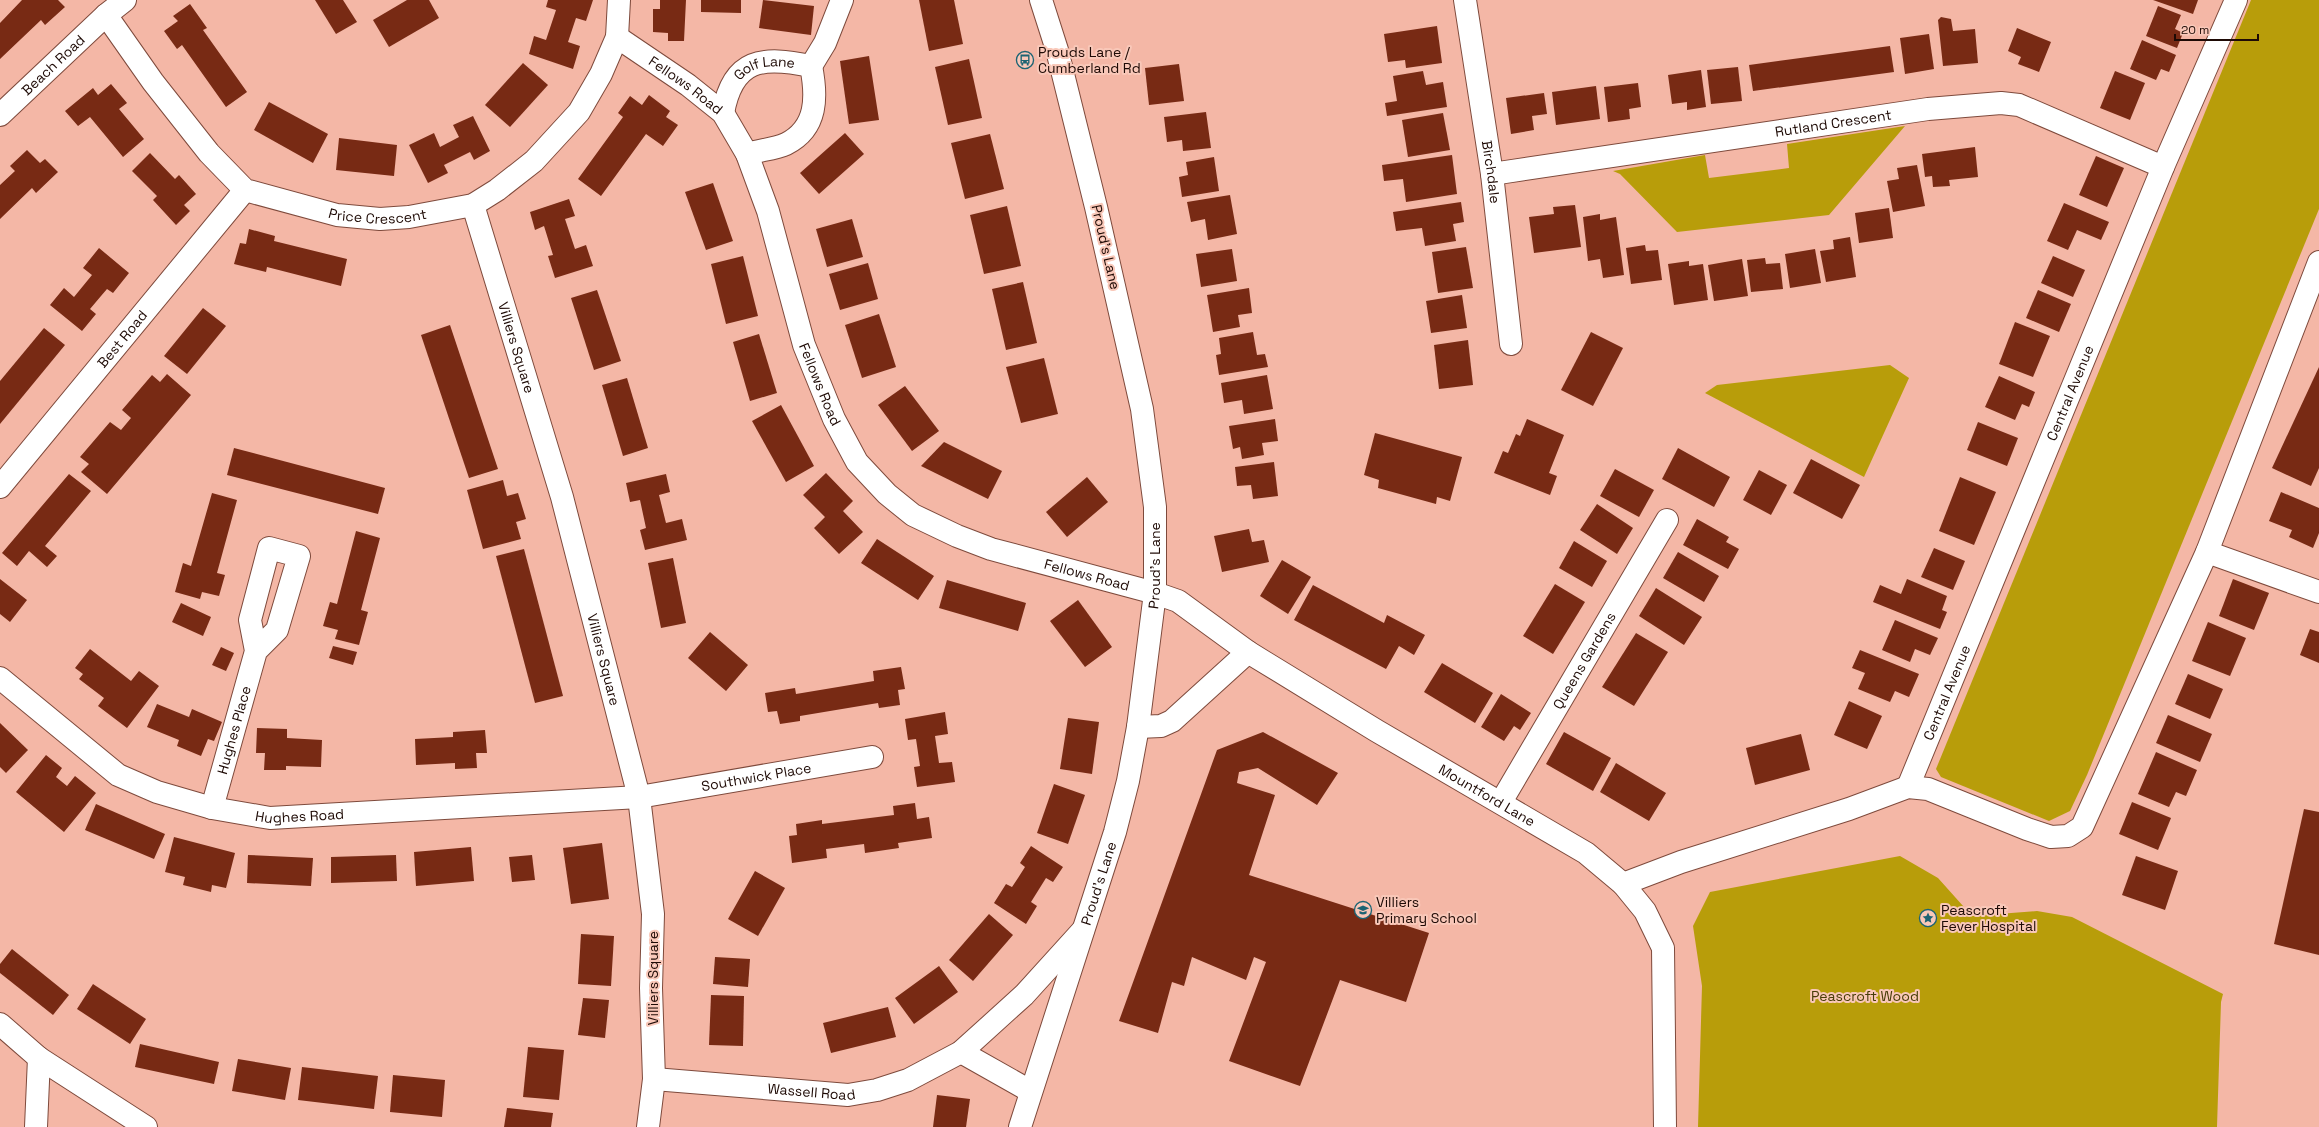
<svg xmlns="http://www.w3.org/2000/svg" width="2319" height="1127" viewBox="0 0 2319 1127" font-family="'Space Grotesk',sans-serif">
<rect width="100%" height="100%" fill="#f4b7a6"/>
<g fill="#b89d0a">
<path d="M2251 0H2319V209L2087 775 2070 811 2049 821 1941 777 1936 769Z"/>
<path d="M1905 126 1829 215 1677 232 1620 174 1613 171 1705 155 1709 178 1789 168 1787 144Z"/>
<path d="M1890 365 1909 378 1864 477 1705 393 1717 385Z"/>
<path d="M1900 856 1938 878 1972 916 2037 911 2072 917 2223 994 2221 1002 2217 1127H1698L1702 986 1693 926 1710 892Z"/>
</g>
<g fill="#782a14">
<path d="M22 0H58L65 7 45 25 41 20 0 59V23Z"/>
<path d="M315 0H343L357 22 336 34Z"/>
<path d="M407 0H429L439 18 389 47 373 20Z"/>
<path d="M548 0H593L586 21 576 18 568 42 580 46 573 69 529 54 534 36 546 40 556 10 546 7Z"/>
<path d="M660 0H686L684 41H668V33L653 32V9H660Z"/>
<path d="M701 0H741V13L701 12Z"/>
<path d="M763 0 814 6 811 35 759 28Z"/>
<path d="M919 0H954L963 44 929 51Z"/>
<path d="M2153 0H2198L2193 14Z"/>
<path d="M190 4 207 28 203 30 247 92 226 107 182 45 177 49 164 31 178 21 173 16Z"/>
<path d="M2158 6 2181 15 2175 29 2183 33 2177 48 2146 36Z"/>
<path d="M1941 17 1951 19 1953 31 1975 29 1978 63 1943 66 1938 20Z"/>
<path d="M1437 26 1442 63 1406 68 1405 60 1388 62 1384 34Z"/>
<path d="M2017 28 2051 42 2039 72 2018 64 2021 57 2008 51Z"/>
<path d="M1929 34 1934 69 1905 74 1900 38Z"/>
<path d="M2142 40 2176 55 2169 72 2161 69 2156 80 2130 69Z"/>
<path d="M1890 46 1894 72 1753 91 1749 65Z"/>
<path d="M869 56 879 120 849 124 840 61Z"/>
<path d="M969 59 982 118 948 125 935 67Z"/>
<path d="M523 63 548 85 510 127 485 105Z"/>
<path d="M1179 64 1184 101 1149 105 1145 68Z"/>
<path d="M1738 67 1742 101 1711 104 1707 70Z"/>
<path d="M1701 70 1706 107 1687 110V102L1672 104 1668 75Z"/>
<path d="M1423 71 1426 85 1443 82 1447 107 1387 116 1385 103 1397 101 1393 76Z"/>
<path d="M2115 71 2145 83 2130 120 2100 108Z"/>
<path d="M1638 83 1641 107 1629 109 1630 119 1608 122 1604 87Z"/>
<path d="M111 84 127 103 119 109 144 139 123 157 90 117 78 126 65 111 93 88 98 95Z"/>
<path d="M1596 86 1600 119 1556 125 1552 92Z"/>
<path d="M1544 93 1547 114 1532 116 1534 130 1511 134 1506 98Z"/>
<path d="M649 95 670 111 666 117 678 125 663 146 646 134 601 196 578 179 623 117 618 113 630 96 642 105Z"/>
<path d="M269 102 328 134 313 163 254 130Z"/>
<path d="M1206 112 1211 148 1183 151 1182 140 1167 142 1164 117Z"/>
<path d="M1443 113 1450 150 1408 157 1402 120Z"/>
<path d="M473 116 490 151 474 160 470 152 444 165 448 173 428 183 409 145 434 133 440 147 459 137 453 125Z"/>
<path d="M845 133 864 154 819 194 800 173Z"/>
<path d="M990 134 1004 189 965 199 951 143Z"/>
<path d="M339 138 397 145 394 176 336 170Z"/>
<path d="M1975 147 1978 177 1949 180 1950 186 1933 187 1932 176 1925 177 1922 154Z"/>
<path d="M27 150 40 163 45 159 58 172 36 193 32 188 0 219V185L15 171 10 166Z"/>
<path d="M150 153 175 179 179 175 196 194 184 205 190 211 176 225 153 200 157 196 132 171Z"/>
<path d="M1452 155 1457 194 1406 202 1403 179 1384 181 1382 165Z"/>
<path d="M2096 156 2124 168 2107 207 2079 195Z"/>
<path d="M1214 157 1219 191 1182 197 1179 177 1188 175 1186 162Z"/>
<path d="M1917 165 1925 206 1893 212 1887 181 1899 179 1897 168Z"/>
<path d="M713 183 733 241 706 250 685 192Z"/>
<path d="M1230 195 1237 234 1208 240 1205 219 1191 222 1187 202Z"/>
<path d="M569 199 575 216 565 219 575 249 586 245 593 266 555 278 548 256 553 255 544 226 535 230 530 212Z"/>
<path d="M1461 202 1464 222 1453 224 1456 241 1425 246 1422 228 1396 231 1393 212Z"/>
<path d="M2064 203 2109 222 2101 240 2077 230 2068 250 2047 241Z"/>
<path d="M1575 205 1581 247 1534 253 1529 217 1554 214 1553 207Z"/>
<path d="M1007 206 1021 266 984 274 970 215Z"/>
<path d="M1889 208 1893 238 1859 243 1855 213Z"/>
<path d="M1600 214V220L1616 217 1624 275 1603 278 1600 259 1588 261 1583 217Z"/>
<path d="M852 219 863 257 827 267 816 229Z"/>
<path d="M249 229 275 236 274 241 347 259 341 286 267 267 266 272 234 264 240 243 246 244Z"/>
<path d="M1850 237 1856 277 1826 282 1820 251 1834 249 1833 240Z"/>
<path d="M1645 245 1646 251 1658 250 1662 280 1631 284 1626 248Z"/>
<path d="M1466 247 1473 288 1438 293 1432 252Z"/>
<path d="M99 248 129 273 113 293 107 289 101 296 90 309 96 314 82 331 50 305 64 288 74 297 92 275 83 268Z"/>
<path d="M1232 249 1237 281 1201 287 1196 254Z"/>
<path d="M1815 249 1821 283 1790 288 1785 254Z"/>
<path d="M743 256 758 316 726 324 711 264Z"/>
<path d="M2053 256 2085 270 2073 297 2041 283Z"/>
<path d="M1765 258 1766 264 1780 263 1783 289 1751 292 1747 260Z"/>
<path d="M1742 259 1748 296 1714 301 1708 265Z"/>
<path d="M1689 261V266L1703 264 1708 300 1674 305 1668 264Z"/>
<path d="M868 263 878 299 840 310 829 274Z"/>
<path d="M1023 282 1037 343 1006 350 992 289Z"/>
<path d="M1249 288 1252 313 1238 315 1240 327 1213 332 1207 295Z"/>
<path d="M597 290 621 361 594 370 571 298Z"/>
<path d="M2038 290 2071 304 2059 332 2026 318Z"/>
<path d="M1462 295 1467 328 1431 333 1426 301Z"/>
<path d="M203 308 226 326 187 374 164 356Z"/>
<path d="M879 314 896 367 862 378 845 325Z"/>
<path d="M2015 322 2050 336 2033 377 1999 364Z"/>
<path d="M450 325 498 469 469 478 421 335Z"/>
<path d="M44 328 65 345 0 424V381Z"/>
<path d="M1253 332 1257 355 1265 354 1268 367 1219 375 1216 355 1221 354 1219 338Z"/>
<path d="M1591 332 1623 348 1593 406 1561 390Z"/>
<path d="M759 334 777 393 750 401 733 342Z"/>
<path d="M1468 340 1473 385 1439 389 1434 345Z"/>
<path d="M1044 358 1058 414 1021 423 1006 367Z"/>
<path d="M2319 367V468L2311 486 2272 468Z"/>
<path d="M167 374 191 395 107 494 81 472 89 464 80 457 110 422 121 430 131 418 122 410 152 375 160 382Z"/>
<path d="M1267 375 1273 409 1244 414 1242 400 1224 403 1221 383Z"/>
<path d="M1999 376 2035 392 2029 407 2022 404 2015 420 1985 407Z"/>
<path d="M627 378 648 448 623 456 602 385Z"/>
<path d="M905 386 939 431 912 451 878 405Z"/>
<path d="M781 405 814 466 786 482 752 421Z"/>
<path d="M1275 419 1278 441 1262 443 1264 455 1242 459 1240 447 1233 449 1229 426Z"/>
<path d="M1527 419 1564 435 1549 473 1557 476 1550 495 1494 473 1503 451 1508 453 1516 434 1520 436Z"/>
<path d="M1978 422 2018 438 2007 466 1967 450Z"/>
<path d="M1375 433 1462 457 1450 501 1437 497 1436 504 1378 488 1379 480 1364 475Z"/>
<path d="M944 442 1002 471 988 499 921 466Z"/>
<path d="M234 448 385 488 378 514 227 475Z"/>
<path d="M1678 448 1730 477 1714 507 1662 479Z"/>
<path d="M1811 459 1860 485 1842 519 1793 493Z"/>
<path d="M1274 462 1278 496 1253 499 1251 485 1237 486 1235 467Z"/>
<path d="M1615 469 1654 490 1639 517 1600 496Z"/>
<path d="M1759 470 1787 485 1771 515 1743 500Z"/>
<path d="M826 473 853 501 843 511 863 532 839 554 814 528 825 517 803 495Z"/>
<path d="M69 474 91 491 45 546 57 556 47 567 29 551 17 566 2 553Z"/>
<path d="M666 474 670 492 659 495 666 523 682 519 687 540 645 550 640 530 646 528 640 500 630 502 626 483Z"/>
<path d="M1087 477 1108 502 1067 537 1046 512Z"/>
<path d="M1960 477 1996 492 1974 545 1939 531Z"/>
<path d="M503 480 507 496 518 493 526 519 516 522 521 539 483 549 467 490Z"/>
<path d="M2281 492 2319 508V533L2313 548 2289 537 2292 530 2269 521Z"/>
<path d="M212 493 237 500 217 573 225 575 219 596 202 592 200 599 175 592 183 563 191 566Z"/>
<path d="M1597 504 1633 528 1617 554 1580 530Z"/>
<path d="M1697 519 1729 537 1726 542 1739 549 1728 569 1683 545Z"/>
<path d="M1249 529 1252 542 1264 540 1269 562 1222 572 1214 536Z"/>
<path d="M356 531 380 538 361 610 368 612 359 645 335 639 338 630 323 626 330 602 337 604Z"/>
<path d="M877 539 934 576 918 600 861 563Z"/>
<path d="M1574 541 1607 561 1592 587 1559 568Z"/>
<path d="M1934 548 1965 561 1953 590 1921 577Z"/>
<path d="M524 549 563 696 535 703 496 556Z"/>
<path d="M1678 552 1719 576 1704 602 1663 578Z"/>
<path d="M673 558 686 623 661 628 648 563Z"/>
<path d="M1282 560 1311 577 1288 614 1260 596Z"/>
<path d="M0 579 27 600 10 622 0 614Z"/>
<path d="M1907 579 1947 596 1942 610 1947 612 1940 629 1873 602 1880 585 1901 594Z"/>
<path d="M2233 579 2269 593 2254 630 2219 616Z"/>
<path d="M947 580 1026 603 1018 631 939 608Z"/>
<path d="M1555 584 1585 602 1553 654 1523 636Z"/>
<path d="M1313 585 1384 623 1387 615 1425 635 1414 655 1399 646 1386 669 1294 620Z"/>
<path d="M1656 588 1702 617 1684 645 1639 616Z"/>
<path d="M1078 600 1112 647 1085 667 1050 621Z"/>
<path d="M181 603 211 617 203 636 172 622Z"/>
<path d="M1895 620 1938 638 1930 655 1915 649 1910 662 1882 650Z"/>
<path d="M2208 622 2246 638 2230 676 2192 661Z"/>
<path d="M2310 629 2319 632V663L2300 655Z"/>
<path d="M710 632 748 665 726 691 688 658Z"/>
<path d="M1636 633 1668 652 1634 706 1602 687Z"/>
<path d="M333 646 357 652 353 665 329 658Z"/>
<path d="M221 647 234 653 226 671 212 665Z"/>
<path d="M90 649 131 681 139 671 159 686 127 728 98 706 104 698 79 679 83 674 75 668Z"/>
<path d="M1860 650 1919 674 1909 697 1895 691 1890 702 1858 689 1865 673 1852 668Z"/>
<path d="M1442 663 1493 693 1475 723 1424 692Z"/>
<path d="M901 667 905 689 898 690 900 705 879 708 878 703 800 716V721L780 724 777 711 768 712 765 693 795 688 796 694 874 681 873 671Z"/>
<path d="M2188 674 2223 689 2210 719 2175 704Z"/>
<path d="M1501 694 1531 713 1520 730 1514 726 1504 741 1481 727Z"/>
<path d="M1849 701 1882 716 1867 749 1834 735Z"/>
<path d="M157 704 189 717 192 709 222 722 214 741 208 739 201 756 177 746 179 740 147 727Z"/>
<path d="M945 712 948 734 935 736 939 763 952 762 955 782 917 787 914 767 920 766 916 739 908 740 905 719Z"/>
<path d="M2168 715 2212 734 2200 762 2156 743Z"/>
<path d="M1068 718 1099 722 1092 774 1060 769Z"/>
<path d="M0 723 28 750 6 773 0 767Z"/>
<path d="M257 728 287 729V738L322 740 321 767 286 766V770H264L265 753H256Z"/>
<path d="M485 730 487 753H476L477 768 455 769V763L416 765 415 739 453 737V732Z"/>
<path d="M1263 732 1338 773 1317 805 1258 768 1239 772 1237 783 1275 795 1249 875 1429 933 1406 1002 1340 980 1300 1086 1229 1061 1266 962 1254 957 1246 980 1192 957 1184 986 1172 982 1158 1033 1119 1021 1217 750Z"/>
<path d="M1564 732 1611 758 1593 791 1546 764Z"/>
<path d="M1801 734 1810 770 1755 785 1746 748Z"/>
<path d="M2156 752 2197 770 2186 796 2176 792 2169 807 2138 794Z"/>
<path d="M46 755 62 768 56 777 67 786 75 776 96 793 64 832 16 792Z"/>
<path d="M1616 763 1666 793 1649 821 1600 792Z"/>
<path d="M1054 784 1085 795 1068 844 1037 833Z"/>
<path d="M2132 802 2171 818 2158 850 2119 834Z"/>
<path d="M915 803 917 819 929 817 932 838 898 843 899 848 865 853 864 844 826 849 827 858 792 863 789 836 797 835 796 824 822 820V824L894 815 893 806Z"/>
<path d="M96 804 165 834 154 859 85 830Z"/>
<path d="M2304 809 2319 812V955L2274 944Z"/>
<path d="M174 837 235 853 226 888 212 885 211 892 183 885 185 877 165 872Z"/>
<path d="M602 843 609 899 571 904 563 848Z"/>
<path d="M1031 846 1063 867 1053 882 1046 878 1031 902 1037 906 1026 924 994 903 1006 884 1012 887 1018 878 1025 867 1020 863Z"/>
<path d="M471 847 474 881 416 886 414 852Z"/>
<path d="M248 855 313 858 311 886 247 883Z"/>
<path d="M396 855 397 881 331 883V857Z"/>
<path d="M532 855 535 880 512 882 509 857Z"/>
<path d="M2136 856 2178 871 2165 910 2122 895Z"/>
<path d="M755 871 785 888 758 936 728 919Z"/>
<path d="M989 914 1013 935 973 981 949 960Z"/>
<path d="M581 934 614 936 611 986 578 984Z"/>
<path d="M12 949 69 995 53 1015 0 973V964Z"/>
<path d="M715 957 750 959 748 987 713 984Z"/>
<path d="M939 966 958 992 914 1024 895 998Z"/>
<path d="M93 984 146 1019 130 1044 77 1009Z"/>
<path d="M711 995 744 996 743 1046 709 1045Z"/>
<path d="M583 998 609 1000 605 1038 578 1035Z"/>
<path d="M888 1007 896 1037 831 1053 823 1023Z"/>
<path d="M140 1044 219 1062 214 1084 135 1067Z"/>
<path d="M528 1047 564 1050 559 1100 523 1097Z"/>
<path d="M238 1059 291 1068 285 1100 232 1091Z"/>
<path d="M302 1067 378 1076 374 1109 298 1100Z"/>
<path d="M393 1075 445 1080 442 1117 390 1112Z"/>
<path d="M937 1095 970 1099 966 1127H933Z"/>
<path d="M507 1108 553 1113 551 1127H504Z"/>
</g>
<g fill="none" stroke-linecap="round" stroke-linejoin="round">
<g stroke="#7e4a3c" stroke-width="24">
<g id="street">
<path id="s1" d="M1465 0 1492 174 1511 344"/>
<path id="s2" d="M106 15 153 82 209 153 245 190 337 215 380 219 409 217 473 205 497 190 534 161 579 112 601 74 617 37 619 0"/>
<path id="s3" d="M617 37 688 85 723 113 747 154 768 211 804 345 834 419 857 462 887 494 913 515 957 536 991 549 1155 593 1178 601 1248 652 1377 731 1586 853 1623 884 1645 911 1663 948 1665 1127"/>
<path d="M811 66 825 43 842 0"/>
<path id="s4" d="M723 113C733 58 762 56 811 66 817 96 818 128 786 144 775 149 760 150 747 154"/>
<path id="s5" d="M0 115 106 15 125 0"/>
<path id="s6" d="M1492 174 1928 109 2001 103 2019 105 2163 167"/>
<path id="s7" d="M473 205 562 497 639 797 653 914 651 988 654 1079 648 1127"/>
<path id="s8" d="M0 487 245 190"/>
<path d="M2207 552 2319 592"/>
<path id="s9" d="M0 678 118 775 157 792 212 808 270 818 639 797 872 757"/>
<path d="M1138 727 1161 726 1172 721 1248 652"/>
<path id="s10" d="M1908 787 2163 167 2236 0"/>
<path id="s11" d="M1501 802 1667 520"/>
<path id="s12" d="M212 808 256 651 250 620 269 548 299 556 277 630 256 651"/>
<path d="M1623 884 1681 862 1849 809 1908 787 1928 789 2027 829 2051 837 2068 836 2082 827 2207 552 2319 262"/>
<path d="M0 1024 39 1058 146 1127"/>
<path d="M961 1052 1030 1091"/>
<path id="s13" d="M654 1079 848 1095 877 1090 908 1080 961 1052 1024 995 1083 930"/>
<path d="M36 1127 39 1058"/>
</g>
</g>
<g stroke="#7e4a3c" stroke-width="24">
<g id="secondary">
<path id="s14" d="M1020 1127 1115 832 1128 781 1138 727 1155 593V507L1142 409 1096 207 1057 50 1041 0"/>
</g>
</g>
<use href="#street" stroke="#fff" stroke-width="22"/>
<use href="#secondary" stroke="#fff" stroke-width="22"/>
</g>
<defs>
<g id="bus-ring" transform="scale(0.9)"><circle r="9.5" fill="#f9c8b9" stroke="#1c6373" stroke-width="1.5"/><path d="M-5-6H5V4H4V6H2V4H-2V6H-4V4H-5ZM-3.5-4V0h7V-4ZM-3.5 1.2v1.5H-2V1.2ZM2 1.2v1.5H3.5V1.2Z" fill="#1c6373"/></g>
<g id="school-ring" transform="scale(0.9)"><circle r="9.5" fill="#f9c8b9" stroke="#1c6373" stroke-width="1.5"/><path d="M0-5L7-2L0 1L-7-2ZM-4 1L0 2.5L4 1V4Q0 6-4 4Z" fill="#1c6373"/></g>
<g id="sight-ring" transform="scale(0.9)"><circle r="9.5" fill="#f9c8b9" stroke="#1c6373" stroke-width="1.5"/><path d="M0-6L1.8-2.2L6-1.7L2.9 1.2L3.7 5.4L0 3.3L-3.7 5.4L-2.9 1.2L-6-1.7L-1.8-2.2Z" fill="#1c6373"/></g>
</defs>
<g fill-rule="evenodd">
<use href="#bus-ring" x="1025" y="60"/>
<use href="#school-ring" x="1363" y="910"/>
<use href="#sight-ring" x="1928" y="918"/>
</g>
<g text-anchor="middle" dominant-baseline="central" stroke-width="4" stroke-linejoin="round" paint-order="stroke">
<g font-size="14" fill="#1e0a05" stroke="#f9c8b9" text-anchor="start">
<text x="1038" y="52">Prouds Lane /<tspan x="1038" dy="16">Cumberland Rd</tspan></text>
<text x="1376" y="902">Villiers<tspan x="1376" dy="16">Primary School</tspan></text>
<text x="1941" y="910">Peascroft<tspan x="1941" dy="16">Fever Hospital</tspan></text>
</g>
<g font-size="14" fill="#1e0a05" stroke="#f9c8b9">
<text stroke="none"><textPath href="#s5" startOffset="73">Beach Road</textPath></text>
<text stroke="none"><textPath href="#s4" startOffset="70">Golf Lane</textPath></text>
<text stroke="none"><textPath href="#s3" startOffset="84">Fellows Road</textPath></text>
<text stroke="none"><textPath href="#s6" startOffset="345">Rutland Crescent</textPath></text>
<text stroke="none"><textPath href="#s1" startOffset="174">Birchdale</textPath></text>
<text stroke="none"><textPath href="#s2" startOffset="360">Price Crescent</textPath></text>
<text transform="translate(1106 247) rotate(77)">Proud's Lane</text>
<text stroke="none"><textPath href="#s8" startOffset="192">Best Road</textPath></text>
<text stroke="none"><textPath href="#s7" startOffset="149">Villiers Square</textPath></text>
<text stroke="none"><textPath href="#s3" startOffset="420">Fellows Road</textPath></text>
<text stroke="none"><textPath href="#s10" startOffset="426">Central Avenue</textPath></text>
<text stroke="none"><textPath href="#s14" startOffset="580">Proud's Lane</textPath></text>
<text stroke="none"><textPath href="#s3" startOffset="768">Fellows Road</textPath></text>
<text stroke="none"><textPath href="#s7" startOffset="473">Villiers Square</textPath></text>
<text stroke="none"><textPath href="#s11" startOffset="164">Queens Gardens</textPath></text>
<text stroke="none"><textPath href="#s10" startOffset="102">Central Avenue</textPath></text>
<text stroke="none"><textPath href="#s12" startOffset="81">Hughes Place</textPath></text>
<text stroke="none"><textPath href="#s9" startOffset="800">Southwick Place</textPath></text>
<text stroke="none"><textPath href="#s3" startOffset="1228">Mountford Lane</textPath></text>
<text stroke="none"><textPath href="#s9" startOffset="341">Hughes Road</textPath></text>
<text stroke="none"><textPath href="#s14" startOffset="256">Proud's Lane</textPath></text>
<text transform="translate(653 978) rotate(-90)">Villiers Square</text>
<text stroke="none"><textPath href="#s13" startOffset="158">Wassell Road</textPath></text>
</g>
<g font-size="14" fill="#483d08" stroke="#f9c8b9">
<text x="1865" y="996">Peascroft Wood</text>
</g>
</g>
<path d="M2175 34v6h83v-6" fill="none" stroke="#1e0a05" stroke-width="2"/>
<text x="2181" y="34" font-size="12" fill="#1e0a05" stroke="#f9c8b9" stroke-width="3" paint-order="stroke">20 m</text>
</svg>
